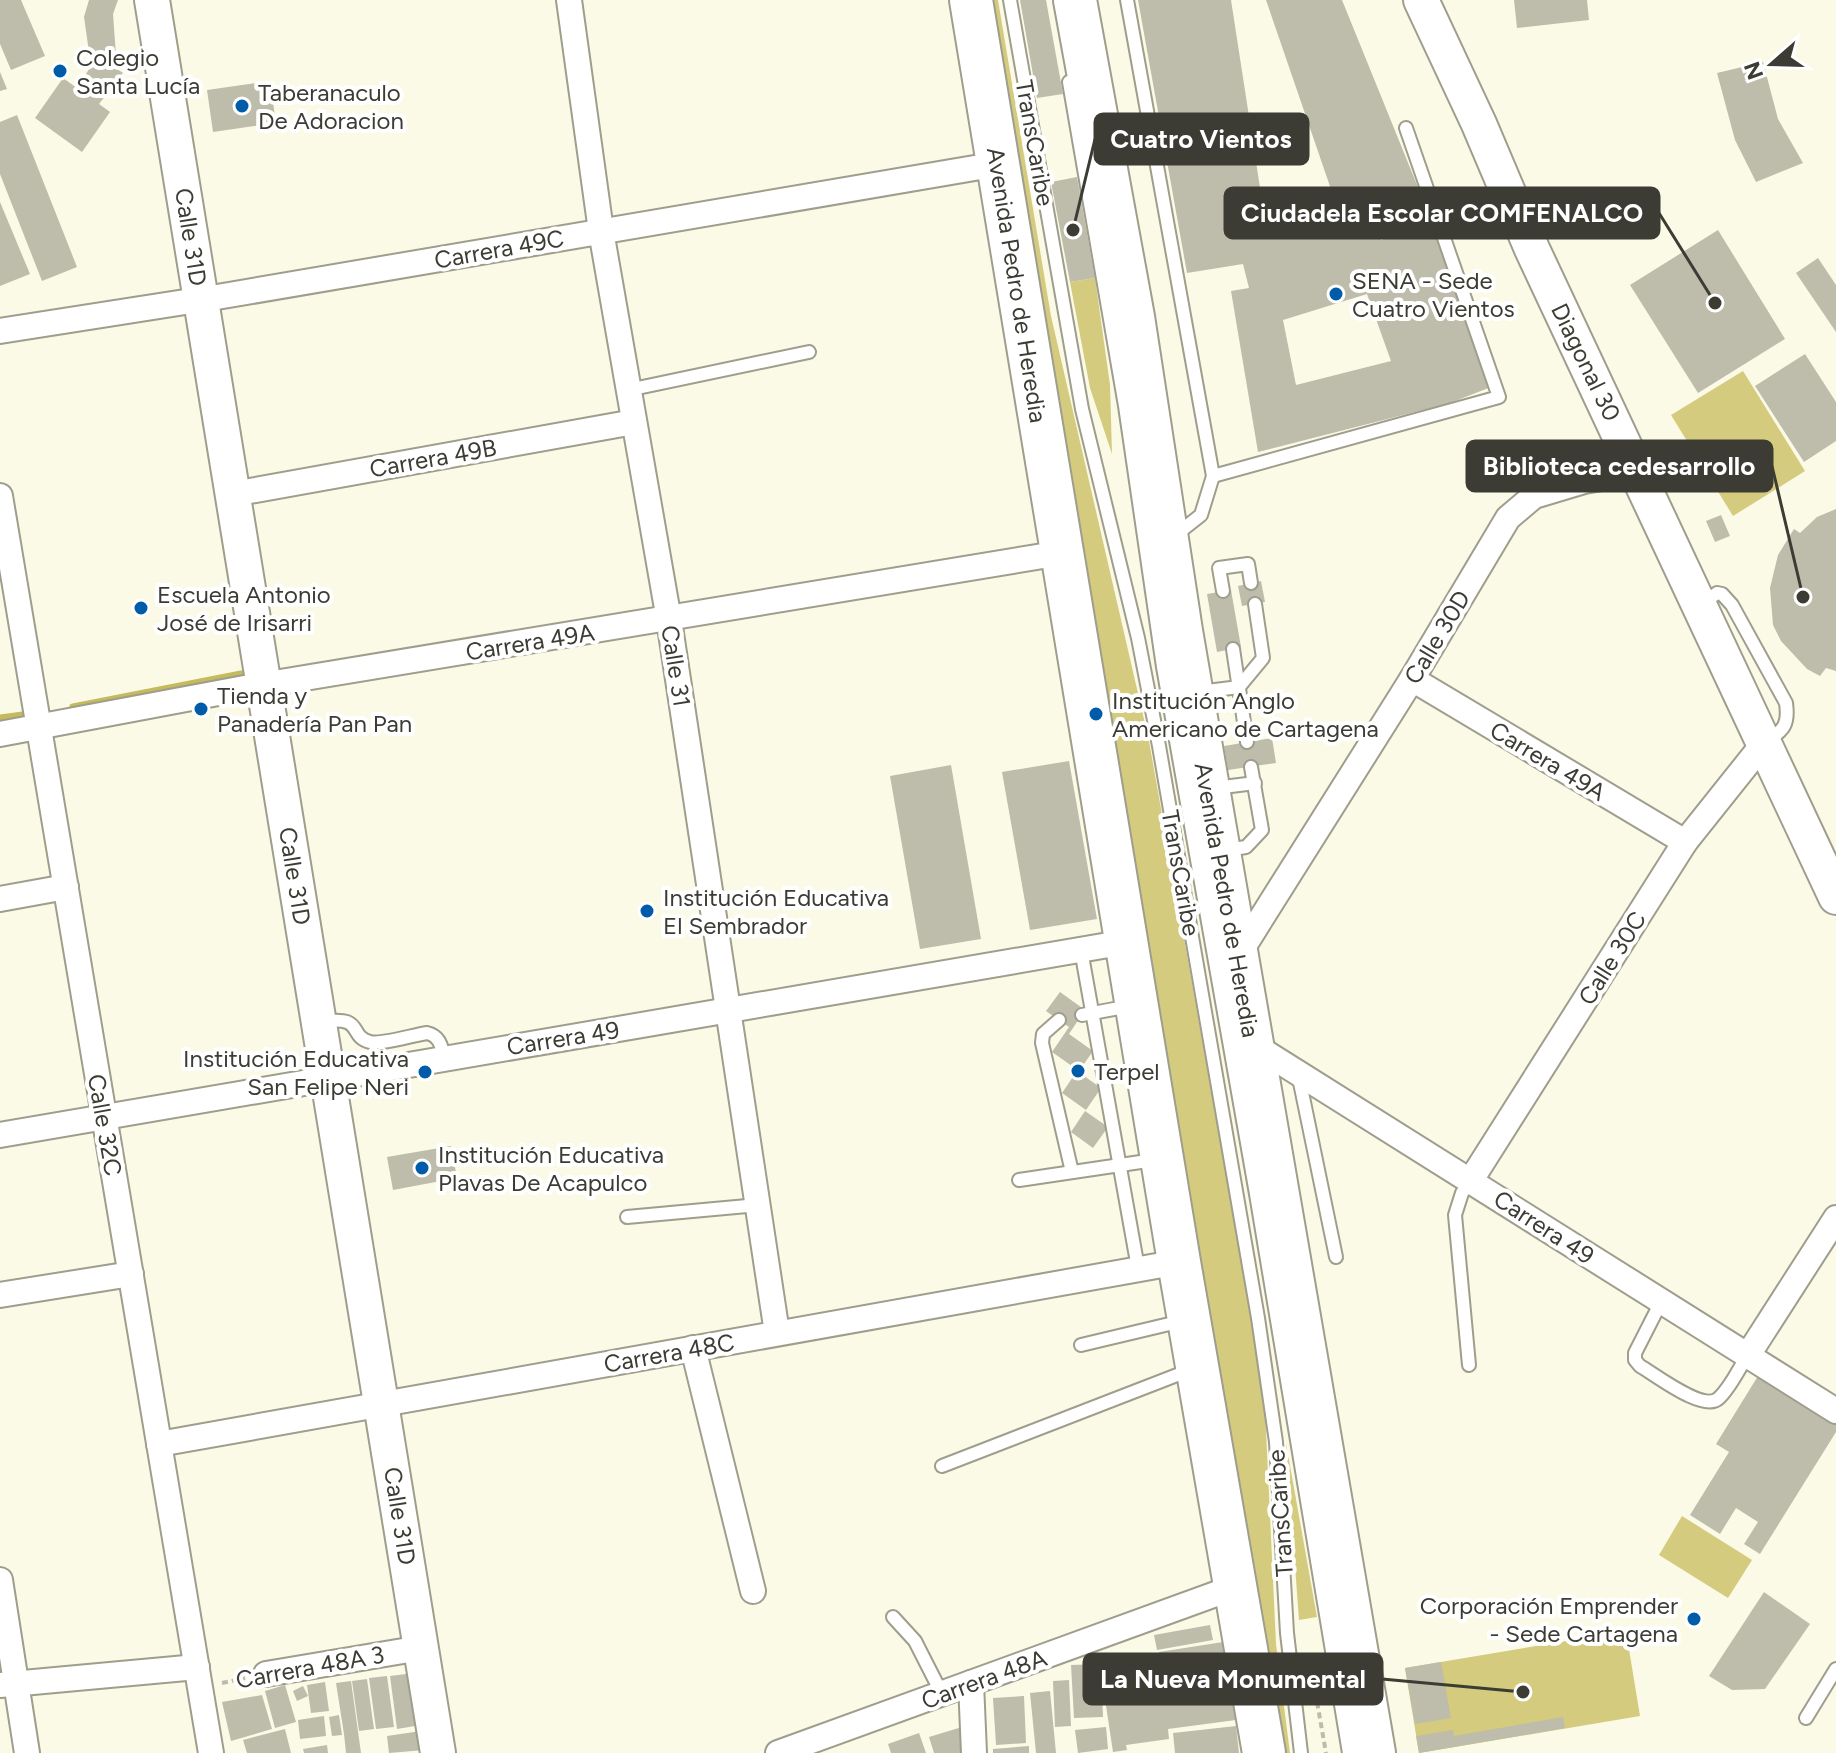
<svg xmlns="http://www.w3.org/2000/svg" width="1836" height="1753" viewBox="0 0 1836 1753" font-family="Figtree,sans-serif">
<rect width="100%" height="100%" fill="#fbfae7"/>
<g fill="#d4cb7f">
<path d="M984 0H998L1051 316 1149 741 1264 1388 1276 1644 1290 1753H1275Z"/>
<path d="M1095 278 1110 385 1112 454 1090 388 1070 282Z"/>
<path d="M1743 371 1805 471 1733 516 1671 415Z"/>
<path d="M1286 1443 1317 1617 1299 1620Z"/>
<path d="M1682 1516 1752 1560 1728 1598 1659 1555Z"/>
<path d="M1626 1631 1640 1716 1419 1753 1405 1668Z"/>
</g>
<g fill="none" stroke-linecap="round" stroke-linejoin="round">
<g stroke="#c5ba5c" stroke-width="7">
<path d="M73 707 241 674"/>
<path d="M0 718 30 714"/>
</g>
</g>
<g fill="#bebcab" fill-rule="evenodd">
<path d="M0 0H21L45 56 11 70 0 44Z"/>
<path d="M89 0H118L113 14 117 69 123 73 99 104 110 112 82 152 35 118 63 78 77 88 91 66 84 17Z"/>
<path d="M1020 0H1046L1063 94 1037 98Z"/>
<path d="M1138 0H1231L1265 220 1334 198 1266 0H1342L1428 212 1376 229 1381 240 1431 222 1491 387 1450 403 1258 452 1231 291 1249 288 1243 264 1187 273ZM1367 294 1391 361 1296 385 1283 320Z"/>
<path d="M1514 0H1587L1589 20 1517 28Z"/>
<path d="M1763 62 1778 119 1803 163 1756 182 1735 140 1717 73Z"/>
<path d="M0 72 7 89 0 91Z"/>
<path d="M270 81 276 123 213 132 207 90Z"/>
<path d="M17 115 77 267 42 281 0 174V122Z"/>
<path d="M1077 177 1095 278 1070 282 1051 182Z"/>
<path d="M0 202 30 274 0 286Z"/>
<path d="M1718 230 1785 339 1698 393 1630 285Z"/>
<path d="M1818 258 1836 285V332L1796 273Z"/>
<path d="M1805 354 1836 402V441L1804 462 1755 386Z"/>
<path d="M1836 509V671L1826 668 1820 676 1807 669 1781 641 1773 625 1770 588 1778 555 1794 529 1800 533 1817 517Z"/>
<path d="M1721 515 1730 536 1715 542 1706 521Z"/>
<path d="M1261 581 1265 602 1242 606 1238 586Z"/>
<path d="M1231 590 1241 647 1217 652 1207 594Z"/>
<path d="M1272 738 1276 763 1228 770 1224 746Z"/>
<path d="M1069 761 1097 919 1030 930 1002 772Z"/>
<path d="M951 765 981 939 920 949 890 776Z"/>
<path d="M1060 992 1085 1010 1069 1034 1093 1051 1079 1071 1052 1052 1069 1027 1046 1011Z"/>
<path d="M1077 1071 1101 1088 1086 1110 1062 1093Z"/>
<path d="M1085 1111 1108 1127 1093 1148 1071 1132Z"/>
<path d="M451 1146 457 1178 393 1190 387 1157Z"/>
<path d="M1758 1376 1836 1424V1432L1760 1554 1744 1544 1758 1522 1736 1508 1720 1534 1690 1515 1729 1452 1716 1444Z"/>
<path d="M1764 1592 1810 1624 1765 1689 1732 1690 1709 1676Z"/>
<path d="M1210 1625 1213 1640 1157 1650 1154 1635Z"/>
<path d="M1223 1642 1226 1662 1162 1672 1159 1652Z"/>
<path d="M1441 1662 1451 1718 1415 1724 1405 1668Z"/>
<path d="M1101 1664 1103 1717 1074 1718 1071 1665Z"/>
<path d="M414 1673 421 1725 397 1729 390 1676Z"/>
<path d="M387 1676 394 1727 376 1729 369 1678Z"/>
<path d="M367 1679 374 1729 359 1731 352 1681Z"/>
<path d="M1069 1680 1071 1726 1055 1727 1053 1681Z"/>
<path d="M351 1681 361 1753H346L344 1734 336 1683Z"/>
<path d="M1230 1681 1236 1720 1168 1729 1169 1739 1126 1745 1127 1750 1113 1752 1105 1699Z"/>
<path d="M325 1682 329 1711 311 1713 307 1685Z"/>
<path d="M285 1685 296 1722 275 1728 265 1691Z"/>
<path d="M303 1686 308 1696 297 1701 293 1691Z"/>
<path d="M1050 1691 1056 1753H1036L1030 1693Z"/>
<path d="M262 1695 272 1729 231 1741 222 1702Z"/>
<path d="M1024 1696 1026 1743 996 1745 993 1698Z"/>
<path d="M339 1715 342 1735 332 1736 329 1717Z"/>
<path d="M324 1716 326 1736 300 1739 298 1720Z"/>
<path d="M1563 1717 1565 1728 1419 1753 1416 1736 1453 1730 1454 1736Z"/>
<path d="M1236 1726 1239 1753H1175L1173 1733Z"/>
<path d="M962 1727 970 1753H934L929 1737Z"/>
<path d="M1106 1727 1108 1749 1078 1753 1075 1730Z"/>
<path d="M285 1729 291 1753H247L243 1740Z"/>
<path d="M421 1731 424 1750 389 1753 387 1736Z"/>
<path d="M919 1733 926 1753H891L888 1744Z"/>
<path d="M327 1745 328 1753H304L303 1749Z"/>
<path d="M1029 1746V1753H993V1749Z"/>
</g>
<g fill="none" stroke-linecap="round" stroke-linejoin="round">
<g stroke="#9f9d8c" stroke-width="16">
<g id="lane">
<path d="M1010 0 1082 409 1138 638 1159 746 1258 1318 1276 1442 1287 1633 1301 1753"/>
<path d="M1127 0 1213 476 1201 515 1173 537"/>
<path d="M1069 82 1125 406 1163 667 1256 1194 1349 1753"/>
<path d="M628 390 809 352"/>
<path d="M1213 476 1499 397 1406 128"/>
<path d="M1223 591 1219 568 1248 564 1251 583"/>
<path d="M1701 605 1717 593 1722 594 1732 605 1786 703C1789 724 1784 731 1766 741"/>
<path d="M1233 649 1247 742"/>
<path d="M1199 692 1239 687 1263 658 1255 604"/>
<path d="M1215 788 1255 783"/>
<path d="M1226 850 1246 847 1262 830 1251 767"/>
<path d="M1081 950 1138 1268"/>
<path d="M1082 1015 1130 1006"/>
<path d="M1059 1020 1043 1034 1042 1043 1072 1172"/>
<path d="M321 1022C366 1015 347 1036 370 1042 381 1045 413 1035 427 1033 440 1036 441 1046 445 1058"/>
<path d="M1298 1073 1336 1257"/>
<path d="M1019 1180 1154 1160"/>
<path d="M627 1217 758 1205"/>
<path d="M1661 1302 1635 1353V1360L1640 1366C1656 1375 1704 1413 1719 1398 1731 1387 1739 1368 1748 1355"/>
<path d="M1081 1345 1182 1321"/>
<path d="M1469 1365 1455 1215 1462 1193 1471 1180"/>
<path d="M942 1466 1190 1370"/>
<path d="M893 1617 915 1641 942 1694"/>
<path d="M1806 1718 1836 1669"/>
</g>
</g>
<g stroke="#9f9d8c" stroke-width="28">
<g id="street">
<path d="M569 0 601 231 669 620 777 1333"/>
<path d="M0 331 217 297 998 164"/>
<path d="M233 494 634 422"/>
<path d="M0 496 211 1753"/>
<path d="M1412 679 1685 842"/>
<path d="M0 734 250 687 1061 553"/>
<path d="M0 899 66 887"/>
<path d="M1237 957 1412 679 1508 518 1534 496 1584 481 1639 472"/>
<path d="M1252 1044 1836 1411"/>
<path d="M0 1135 1126 942"/>
<path d="M1471 1180 1685 842 1764 743"/>
<path d="M0 1295 131 1274"/>
<path d="M693 1348 753 1591"/>
<path d="M1748 1355 1836 1218"/>
<path d="M159 1444 1179 1262"/>
<path d="M0 1580 27 1753"/>
<path d="M266 1674 421 1648"/>
<path d="M971 1683 974 1753"/>
<path d="M0 1685 197 1667"/>
<path d="M778 1753 1235 1587"/>
</g>
</g>
<g stroke="#9f9d8c" stroke-width="38">
<g id="secondary">
<path d="M152 0 438 1753"/>
<path d="M1421 0 1479 124 1532 249 1836 897"/>
</g>
</g>
<g stroke="#9f9d8c" stroke-width="46">
<g id="highway">
<path d="M971 0 1179 1262 1264 1753"/>
<path d="M1075 0 1133 317 1181 631 1374 1753"/>
</g>
</g>
<g stroke="#bcbcad" stroke-width="4" stroke-dasharray="6 4" stroke-linecap="butt">
<path d="M1312 1673 1326 1753"/>
<path d="M222 1683 245 1678"/>
</g>
<use href="#lane" stroke="#fff" stroke-width="12"/>
<use href="#street" stroke="#fff" stroke-width="24"/>
<use href="#secondary" stroke="#fff" stroke-width="34"/>
<use href="#highway" stroke="#fff" stroke-width="42"/>
</g>
<g fill="#005ca9" stroke="#fff" stroke-width="3">
<circle cx="60" cy="71" r="8"/>
<circle cx="242" cy="106" r="8"/>
<circle cx="1336" cy="294" r="8"/>
<circle cx="141" cy="608" r="8"/>
<circle cx="201" cy="709" r="8"/>
<circle cx="1096" cy="714" r="8"/>
<circle cx="647" cy="911" r="8"/>
<circle cx="1078" cy="1071" r="8"/>
<circle cx="425" cy="1072" r="8"/>
<circle cx="422" cy="1168" r="8"/>
<circle cx="1694" cy="1619" r="8"/>
</g>
<g text-anchor="middle" dominant-baseline="central" stroke-width="8" stroke-linejoin="round" paint-order="stroke">
<g font-size="24" fill="#3c3c35" stroke="#fff" text-anchor="start">
<text x="76" y="57">Colegio<tspan x="76" dy="28">Santa Lucía</tspan></text>
<text x="258" y="92">Taberanaculo<tspan x="258" dy="28">De Adoracion</tspan></text>
<text x="1352" y="280">SENA - Sede<tspan x="1352" dy="28">Cuatro Vientos</tspan></text>
<text x="157" y="594">Escuela Antonio<tspan x="157" dy="28">José de Irisarri</tspan></text>
<text x="217" y="695">Tienda y<tspan x="217" dy="28">Panadería Pan Pan</tspan></text>
<text x="1112" y="700">Institución Anglo<tspan x="1112" dy="28">Americano de Cartagena</tspan></text>
<text x="663" y="897">Institución Educativa<tspan x="663" dy="28">El Sembrador</tspan></text>
<text x="409" y="1058" text-anchor="end">Institución Educativa<tspan x="409" dy="28">San Felipe Neri</tspan></text>
<text x="1094" y="1071">Terpel</text>
<text x="438" y="1154">Institución Educativa<tspan x="438" dy="28">Plavas De Acapulco</tspan></text>
<text x="1678" y="1605" text-anchor="end">Corporación Emprender<tspan x="1678" dy="28">- Sede Cartagena</tspan></text>
</g>
<g font-size="24" fill="#3c3c35" stroke="#fff">
<text transform="translate(1035 143) rotate(80)">TransCaribe</text>
<text transform="translate(191 237) rotate(81)">Calle 31D</text>
<text transform="translate(499 249) rotate(-10)">Carrera 49C</text>
<text transform="translate(1017 285) rotate(81)">Avenida Pedro de Heredia</text>
<text transform="translate(1586 362) rotate(64)">Diagonal 30</text>
<text transform="translate(433 458) rotate(-10)">Carrera 49B</text>
<text transform="translate(1437 637) rotate(-59)">Calle 30D</text>
<text transform="translate(530 642) rotate(-9)">Carrera 49A</text>
<text transform="translate(676 666) rotate(81)">Calle 31</text>
<text transform="translate(1548 761) rotate(31)">Carrera 49A</text>
<text transform="translate(1181 873) rotate(80)">TransCaribe</text>
<text transform="translate(295 876) rotate(81)">Calle 31D</text>
<text transform="translate(1227 900) rotate(80)">Avenida Pedro de Heredia</text>
<text transform="translate(1612 958) rotate(-58)">Calle 30C</text>
<text transform="translate(563 1038) rotate(-9)">Carrera 49</text>
<text transform="translate(105 1125) rotate(80)">Calle 32C</text>
<text transform="translate(1544 1227) rotate(33)">Carrera 49</text>
<text transform="translate(669 1353) rotate(-10)">Carrera 48C</text>
<text transform="translate(1280 1513) rotate(-94)">TransCaribe</text>
<text transform="translate(400 1516) rotate(81)">Calle 31D</text>
<text transform="translate(310 1667) rotate(-10)">Carrera 48A 3</text>
<text transform="translate(984 1679) rotate(-20)">Carrera 48A</text>
</g>
</g>
<path fill="none" stroke="#3c3c35" stroke-width="3" d="M1073 230L1095 139M1715 303L1659 213M1803 597L1772 466M1523 1692L1382 1679"/>
<g fill="#3c3c35" stroke="#fff" stroke-width="3">
<circle cx="1073" cy="230" r="8"/>
<circle cx="1715" cy="303" r="8"/>
<circle cx="1803" cy="597" r="8"/>
<circle cx="1523" cy="1692" r="8"/>
</g>
<g fill="#3c3c35" stroke="#3c3c35" stroke-width="3">
<rect x="1095" y="114" width="213" height="50" rx="8"/>
<rect x="1225" y="188" width="434" height="50" rx="8"/>
<rect x="1467" y="441" width="305" height="50" rx="8"/>
<rect x="1084" y="1654" width="298" height="50" rx="8"/>
</g>
<g font-size="26" text-anchor="middle" font-weight="bold" fill="#fff">
<text x="1201" y="148">Cuatro Vientos</text>
<text x="1442" y="222">Ciudadela Escolar COMFENALCO</text>
<text x="1619" y="475">Biblioteca cedesarrollo</text>
<text x="1233" y="1688">La Nueva Monumental</text>
</g>
<g transform="translate(1772 64) rotate(250)" stroke="#ffffff" stroke-width="6" paint-order="stroke">
<path d="M0-6L14 30L0 20L-14 30Z" fill="#3c3c35"/>
<text y="-12" font-size="22" font-weight="bold" text-anchor="middle" fill="#3c3c35">N</text>
</g>
</svg>
